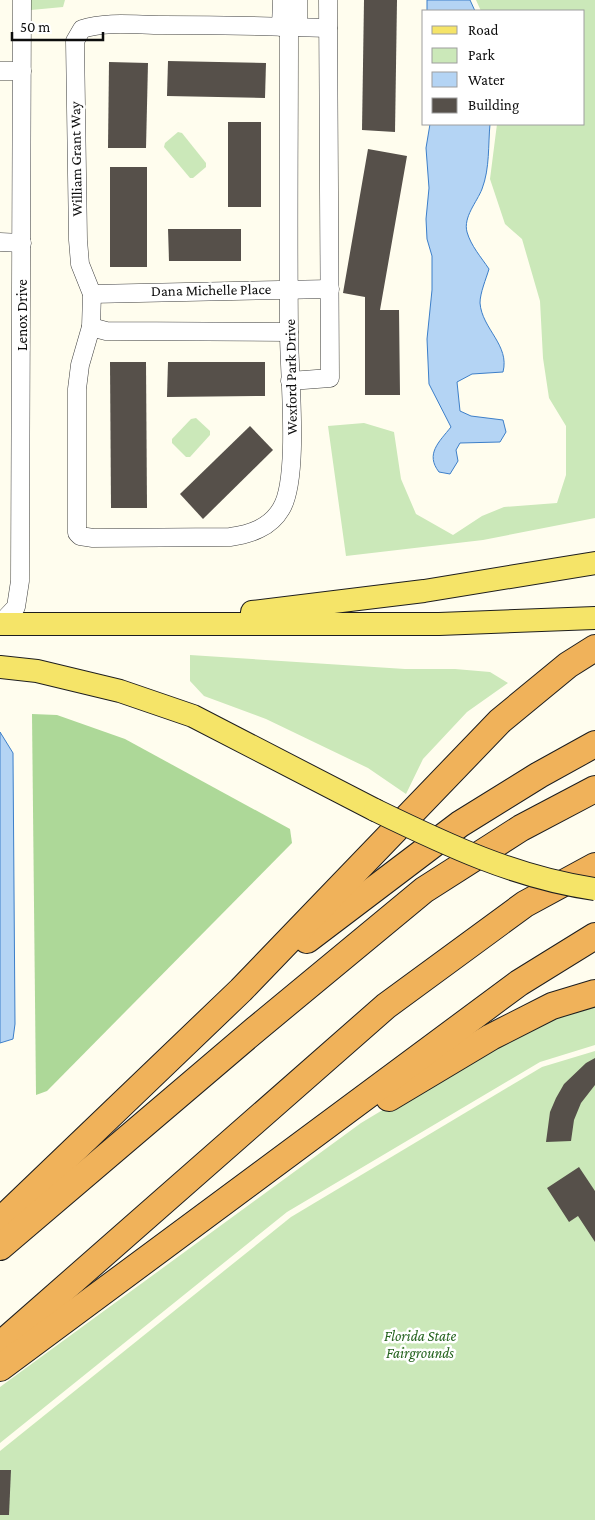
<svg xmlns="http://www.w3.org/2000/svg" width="595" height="1520" viewBox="0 0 595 1520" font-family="'Crimson Pro',serif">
<rect width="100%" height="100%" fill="#fffdee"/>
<g fill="#cbe8b9">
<path d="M28 0H65L63 7 31 10H28Z"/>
<path d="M476 0H595V518L483 540 346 556 328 426 364 423 394 432 401 479 416 514 453 535 482 516 504 507 557 503 566 475V426L549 398 543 358 540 301 522 239 505 224 490 179 497 124H584V11H481Z"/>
<path d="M178 132 182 133 206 163V167L193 178H190L164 147 165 143Z"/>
<path d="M196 418 210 431V435L190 457H186L172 443V439L191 419Z"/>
<path d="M190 655 405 669H455L490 672 508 683 467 712 423 759 406 794 368 768 266 719 204 696 190 681Z"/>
<path d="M595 1000V1045L540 1062 287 1212 0 1443V1387L361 1123 494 1043Z"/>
<path d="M595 1051V1520H0V1451L291 1217 542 1067Z"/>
</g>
<path fill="#add898" d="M32 714 57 715 125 739 290 829 292 843 47 1091 36 1095Z"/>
<g fill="#b4d4f4" stroke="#3d7fc9">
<path d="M427 0H470L475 11H427Z"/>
<path d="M430 124H490C488 145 490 168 482 189 477 202 463 217 467 232 471 246 481 257 489 269 486 279 480 293 480 303 482 329 510 345 503 372L472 374 457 382 460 411 471 416 503 420 506 432 500 442 460 443 456 450 458 461 450 474 439 472C425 454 439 442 451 427L429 384 427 339 432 290V256L427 239 426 219 429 188 426 148Z"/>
<path d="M0 732 13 753 15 1024 13 1039 0 1043Z"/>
</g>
<g fill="#56504a">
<path d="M364 0H397L395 132 362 130Z"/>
<path d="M168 61 266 63 265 98 167 96Z"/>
<path d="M109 62 148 63 146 148H108Z"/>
<rect x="228" y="122" width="33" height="85"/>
<path d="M368 149 407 156 380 310H399L400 395H365V297L343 293Z"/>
<rect x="110" y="167" width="37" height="100"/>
<path d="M168 229H241V261H169Z"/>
<path d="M110 362H146L147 508H111Z"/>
<path d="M168 362H265V396L167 397Z"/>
<path d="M250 426 273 450 203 519 180 494Z"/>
<path d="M595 1058V1085L581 1103 574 1120 571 1141 546 1142 550 1112 556 1098 564 1084 586 1063Z"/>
<path d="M579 1167 595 1191V1242L578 1216 569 1222 547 1188Z"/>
<path d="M0 1470H11L9 1515H0Z"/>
</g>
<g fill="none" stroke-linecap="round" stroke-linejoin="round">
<g stroke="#404040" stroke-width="19">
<g id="minor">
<path d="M298 0V27"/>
<path d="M281 27 282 0"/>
<path d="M289 27C289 129 288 231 289 333 289 373 300 479 281 509 270 528 250 534 230 537L93 538 80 536 77 533V389L80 365 91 327 92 294 80 264 78 240 75 41 82 29C107 21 136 25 162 25 218 25 273 26 328 28"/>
<path d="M0 71H22"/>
<path d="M0 242 22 243"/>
<path d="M92 294 330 289"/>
<path d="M91 327 106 331 289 332"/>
<path d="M290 381 330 378 328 0"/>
<path d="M0 624 16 607 20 581 22 0"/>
</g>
</g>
<g stroke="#1e1e1e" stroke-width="24">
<g id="major">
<path d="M252 612 424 591 595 563"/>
<path d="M0 624H439L595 618"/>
<path d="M0 667 37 671 120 691 193 716 375 810"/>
</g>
</g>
<g stroke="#1e1e1e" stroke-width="28">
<g id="highway">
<path d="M307 940 460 824 539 775 595 744"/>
<path d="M389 1098 491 1037 552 1006 595 993"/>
<path d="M0 1221 241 990 500 721 568 665 595 648"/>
<path d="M0 1247 256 1029 424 890 521 828 595 789"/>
<path d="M0 1345 386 1006 525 904 595 866"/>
<path d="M0 1368 519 983 595 936"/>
</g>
</g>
<use href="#minor" stroke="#fff" stroke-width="18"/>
<use href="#major" stroke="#f5e468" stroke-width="22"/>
<use href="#highway" stroke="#f0b25a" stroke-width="26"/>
<g stroke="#1e1e1e" stroke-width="24" stroke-linecap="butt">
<path id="major-bridge" d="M375 810C445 844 516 878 595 889"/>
</g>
<use href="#major-bridge" stroke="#f5e468" stroke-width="22"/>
</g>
<g text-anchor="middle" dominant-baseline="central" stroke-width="5" stroke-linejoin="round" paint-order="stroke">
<g font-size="15" fill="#0d0d0d" stroke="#fff">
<text transform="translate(76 159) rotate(-91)">William Grant Way</text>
<text transform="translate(211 290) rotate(-1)">Dana Michelle Place</text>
<text transform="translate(22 315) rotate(-90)">Lenox Drive</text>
<text transform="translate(291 377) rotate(-91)">Wexford Park Drive</text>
</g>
<g font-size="15" font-style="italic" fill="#25631f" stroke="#fff">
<text x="420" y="1336">Florida State<tspan x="420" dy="17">Fairgrounds</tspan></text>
</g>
</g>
<rect x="422" y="10" width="162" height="115" fill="#ffffff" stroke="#9e9e9e"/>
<rect x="432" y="26" width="25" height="8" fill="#f5e468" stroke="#9e9e9e"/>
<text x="468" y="35" font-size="15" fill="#0d0d0d">Road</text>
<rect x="432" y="48" width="25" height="15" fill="#cbe8b9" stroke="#9e9e9e"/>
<text x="468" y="60" font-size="15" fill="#0d0d0d">Park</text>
<rect x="432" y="72" width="25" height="15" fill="#b4d4f4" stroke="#9e9e9e"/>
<text x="468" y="85" font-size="15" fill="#0d0d0d">Water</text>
<rect x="432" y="98" width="25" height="15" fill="#56504a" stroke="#9e9e9e"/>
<text x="468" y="110" font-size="15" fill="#0d0d0d">Building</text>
<path d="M12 32v8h91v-8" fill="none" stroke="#0d0d0d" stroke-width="2.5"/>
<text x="20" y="32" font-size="15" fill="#0d0d0d" stroke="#ffffff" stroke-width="4" paint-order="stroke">50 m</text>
</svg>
